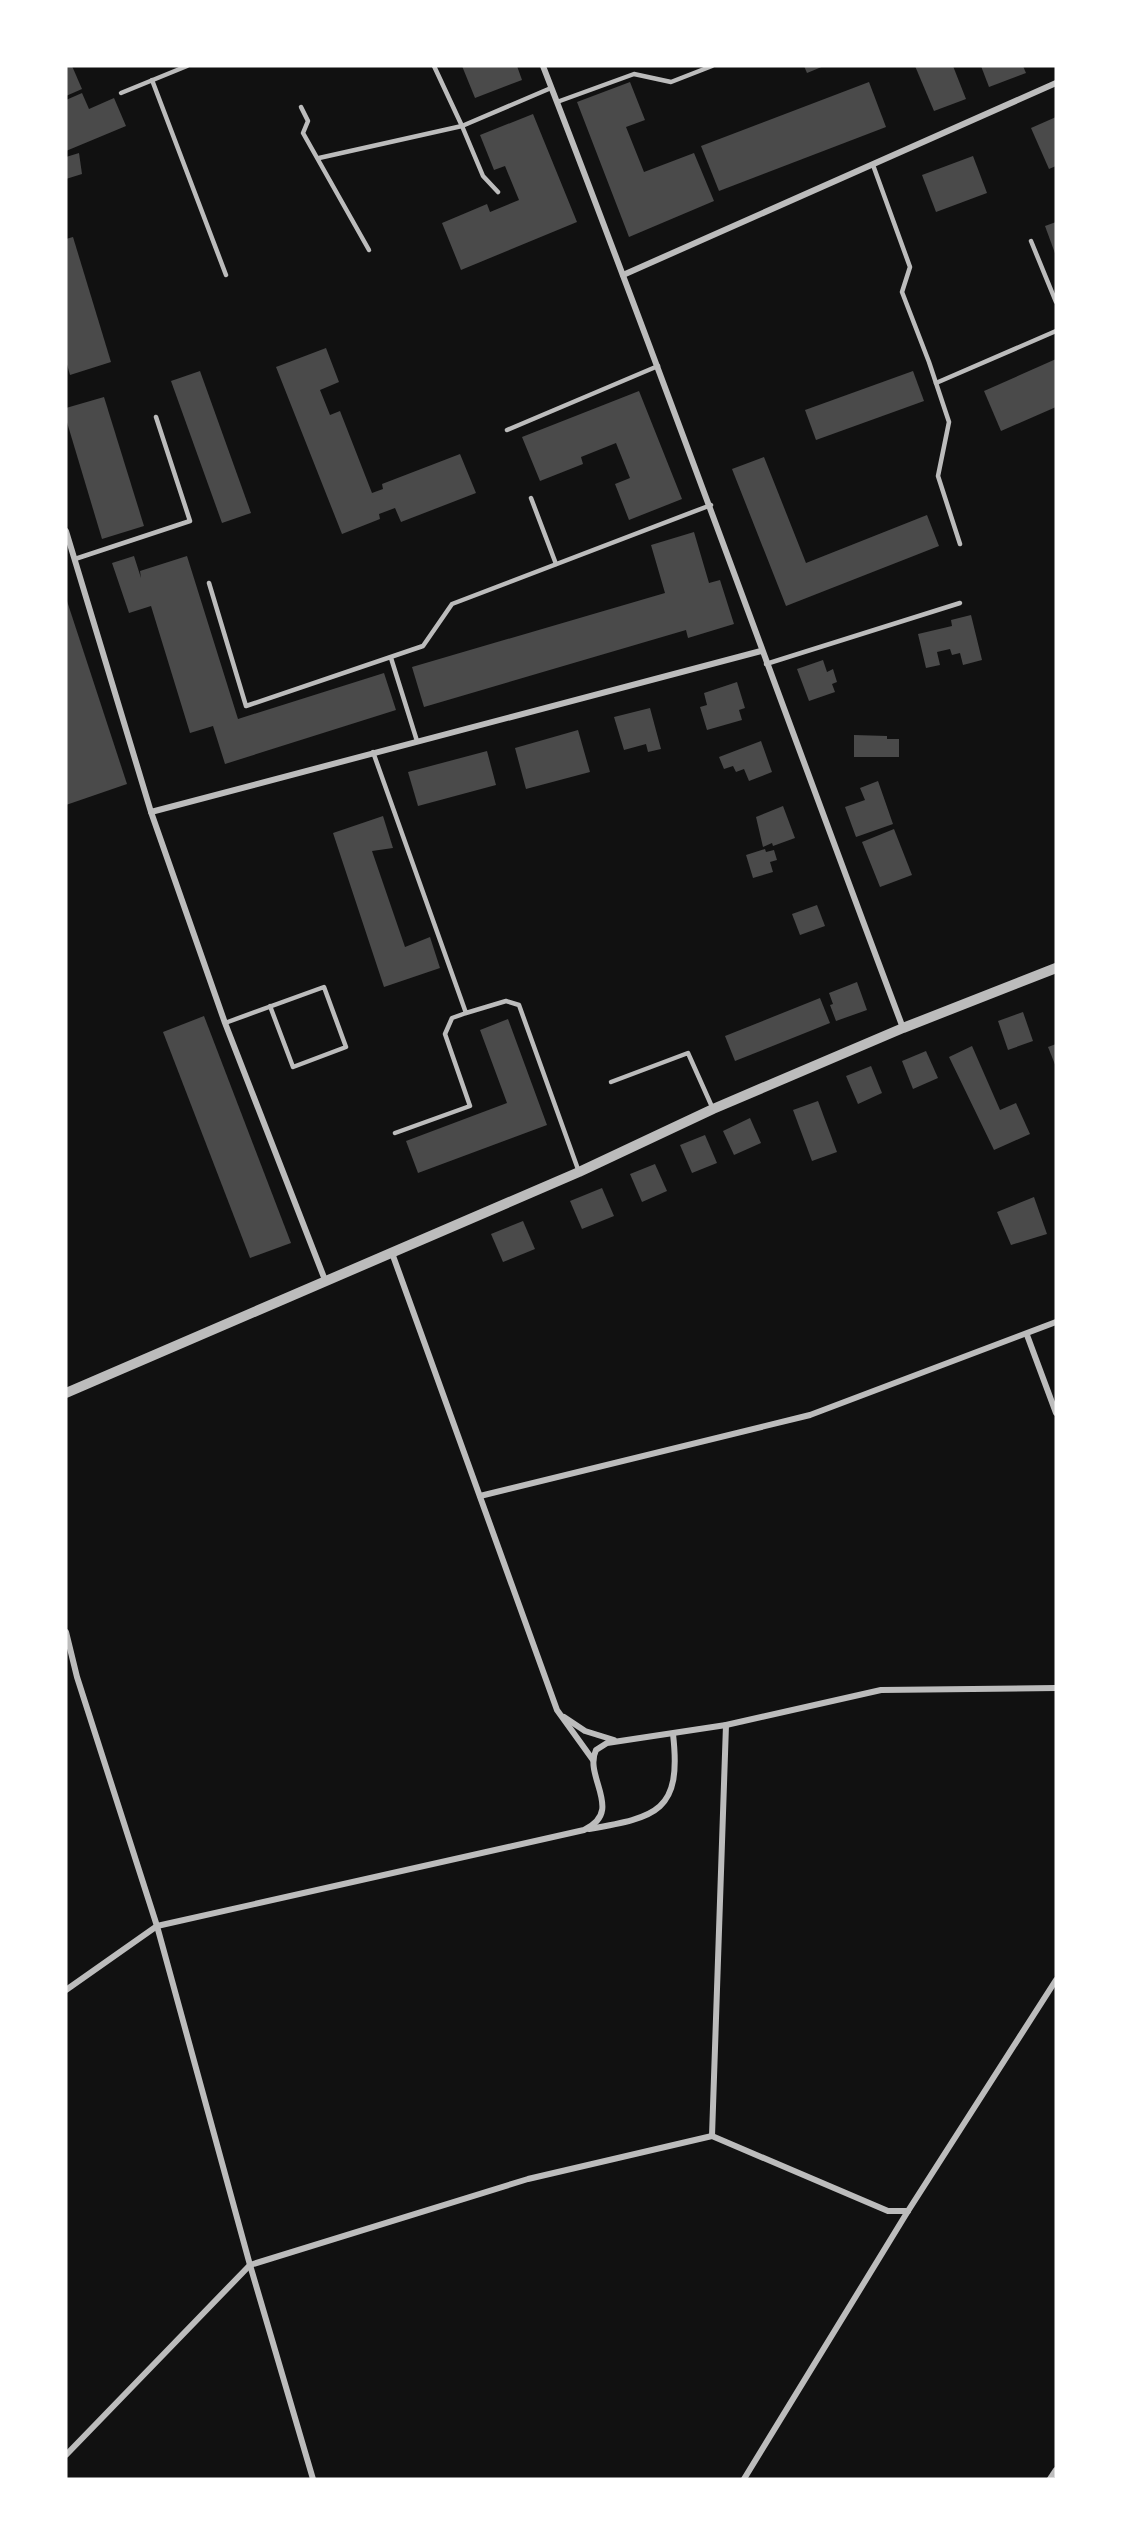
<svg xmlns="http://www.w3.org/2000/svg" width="1122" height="2545" viewBox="0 0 1122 2545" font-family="Raleway,sans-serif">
<rect width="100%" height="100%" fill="#111"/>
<g fill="#4a4a4a">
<path d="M66 66H72L82 89 66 96Z"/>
<path d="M462 66H517L522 80 475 98Z"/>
<path d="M804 66H824L807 73Z"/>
<path d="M915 66H953L966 99 934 111Z"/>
<path d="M981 66H1023L1026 73 989 87Z"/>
<path d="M630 82 645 120 626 127 644 172 694 153 714 201 629 237 577 102Z"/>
<path d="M869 82 886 127 719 191 701 146Z"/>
<path d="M82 93 89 109 114 98 126 126 66 151V100Z"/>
<path d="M533 114 577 222 461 270 442 223 487 204 490 212 519 200 505 166 494 170 480 135Z"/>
<path d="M1056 117V166L1049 169 1031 128Z"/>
<path d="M79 153 82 174 66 179V157Z"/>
<path d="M973 156 987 193 936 212 922 175Z"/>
<path d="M1056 222V256L1045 226Z"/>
<path d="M73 237 111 362 70 375 66 361V239Z"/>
<path d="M326 348 339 382 320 390 330 415 340 411 372 493 383 489 382 484 460 454 476 493 401 522 395 508 379 514 380 519 342 534 276 367Z"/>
<path d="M1056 359V407L1001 431 984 391Z"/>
<path d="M200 371 251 513 222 523 171 381Z"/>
<path d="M913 371 924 401 816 440 805 410Z"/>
<path d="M639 391 682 499 629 520 615 484 630 478 616 443 581 457 583 464 540 481 522 437Z"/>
<path d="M104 397 144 526 102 539 66 419V408Z"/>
<path d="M764 457 806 563 927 515 939 546 786 606 732 469Z"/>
<path d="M694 532 709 583 720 580 734 624 688 638 686 630 424 707 412 667 665 593 651 545Z"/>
<path d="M134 556 141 578 140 571 187 556 238 719 384 673 396 710 225 764 213 726 190 733 151 606 129 613 112 563Z"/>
<path d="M66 598 127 784 66 805Z"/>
<path d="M971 615 982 660 963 665 960 653 952 655 950 649 937 652 940 665 926 668 918 634 952 626 951 620Z"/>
<path d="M823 660 827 672 833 669 837 682 832 684 835 692 809 701 797 669Z"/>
<path d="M737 682 745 708 739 710 742 720 707 730 700 707 707 705 704 693Z"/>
<path d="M650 708 661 749 648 752 646 744 624 750 614 717Z"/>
<path d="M578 730 590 772 526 789 515 748Z"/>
<path d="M854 735 887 736V739H899V757H854Z"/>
<path d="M761 741 772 772 749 781 744 769 736 772 733 766 724 769 719 757Z"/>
<path d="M487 751 496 785 418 806 408 772Z"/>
<path d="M878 781 893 824 856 837 845 807 865 800 860 788Z"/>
<path d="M783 806 795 838 773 846 772 843 763 847 756 817Z"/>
<path d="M383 816 393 848 372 851 405 947 430 937 440 968 384 987 333 833Z"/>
<path d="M894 829 912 875 880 887 862 842Z"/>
<path d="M765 849 766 852 774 850 777 860 770 862 773 872 753 878 746 855Z"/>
<path d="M817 905 825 926 800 935 792 914Z"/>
<path d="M857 982 867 1010 836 1021 830 1005 833 1004 829 993Z"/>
<path d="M820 998 830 1023 735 1061 725 1036Z"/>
<path d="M1023 1012 1033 1041 1008 1050 998 1021Z"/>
<path d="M204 1016 291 1243 250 1258 163 1032Z"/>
<path d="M508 1019 547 1125 418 1173 406 1141 507 1103 480 1030Z"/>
<path d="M1056 1044V1067L1048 1047Z"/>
<path d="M972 1046 1000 1110 1016 1103 1030 1134 994 1150 949 1057Z"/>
<path d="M926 1051 938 1078 913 1089 902 1061Z"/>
<path d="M871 1066 882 1093 858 1104 846 1076Z"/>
<path d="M818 1101 837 1152 812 1161 793 1110Z"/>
<path d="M750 1118 761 1143 734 1155 723 1131Z"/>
<path d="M705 1135 717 1163 692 1173 680 1145Z"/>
<path d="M655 1164 667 1191 642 1202 630 1174Z"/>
<path d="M602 1188 614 1216 582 1229 570 1201Z"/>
<path d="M1034 1197 1047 1234 1011 1245 997 1212Z"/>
<path d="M523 1221 535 1249 503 1262 491 1234Z"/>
</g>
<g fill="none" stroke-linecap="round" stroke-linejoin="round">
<g stroke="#bcbcbc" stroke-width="4.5">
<path d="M152 80 226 275"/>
<path d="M121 93 187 66"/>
<path d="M557 102 634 74 671 82 712 66"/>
<path d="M301 107 308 121 303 133 369 250"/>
<path d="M319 158 462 126 434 66"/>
<path d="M873 165 910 267 902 292 929 362 949 422 938 476 960 544"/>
<path d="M498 192 483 176 462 126 551 88"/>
<path d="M1031 241 1056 302"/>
<path d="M936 383 1056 331"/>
<path d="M507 430 658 366"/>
<path d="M531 498 556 564"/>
<path d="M75 559 190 521 156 417"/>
<path d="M209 583 246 706 423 646 452 604 711 505"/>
<path d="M391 658 417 741"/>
<path d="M766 664 960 603"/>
<path d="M373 752 466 1013 506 1001 519 1005 579 1172"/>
<path d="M225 1023 324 987 346 1047 293 1067 270 1006"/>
<path d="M611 1082 688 1053 713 1109"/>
<path d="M395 1133 470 1106 445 1034 452 1018 466 1013"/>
</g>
<g stroke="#bcbcbc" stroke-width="6">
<path d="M543 66C667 385 782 707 903 1028"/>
<path d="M623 275 1056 83"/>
<path d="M66 531 151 812 225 1023 325 1280"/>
<path d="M151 812 761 651"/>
<path d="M392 1253 557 1710 593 1760"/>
<path d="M1027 1335 1056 1413"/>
<path d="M480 1496 810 1415 1056 1322"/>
<path d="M66 1632 77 1677 157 1926 250 2265 313 2479"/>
<path d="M564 1717 585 1731 614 1740"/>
<path d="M589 1829C657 1817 682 1812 673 1734"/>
<path d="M66 1990 157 1926 584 1830C625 1811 583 1777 596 1750L607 1743 726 1725 881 1690 1056 1688"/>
<path d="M712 2136 726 1725"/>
<path d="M66 2455 250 2265 528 2179 712 2136 888 2211H908"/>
<path d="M744 2479 908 2211 1056 1980"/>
<path d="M1050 2479 1056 2470"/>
</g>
<path stroke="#bcbcbc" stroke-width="10" d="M66 1393 579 1172 713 1109 903 1028 1056 968"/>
</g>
<rect width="1122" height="2545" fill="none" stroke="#ffffff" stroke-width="135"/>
</svg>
